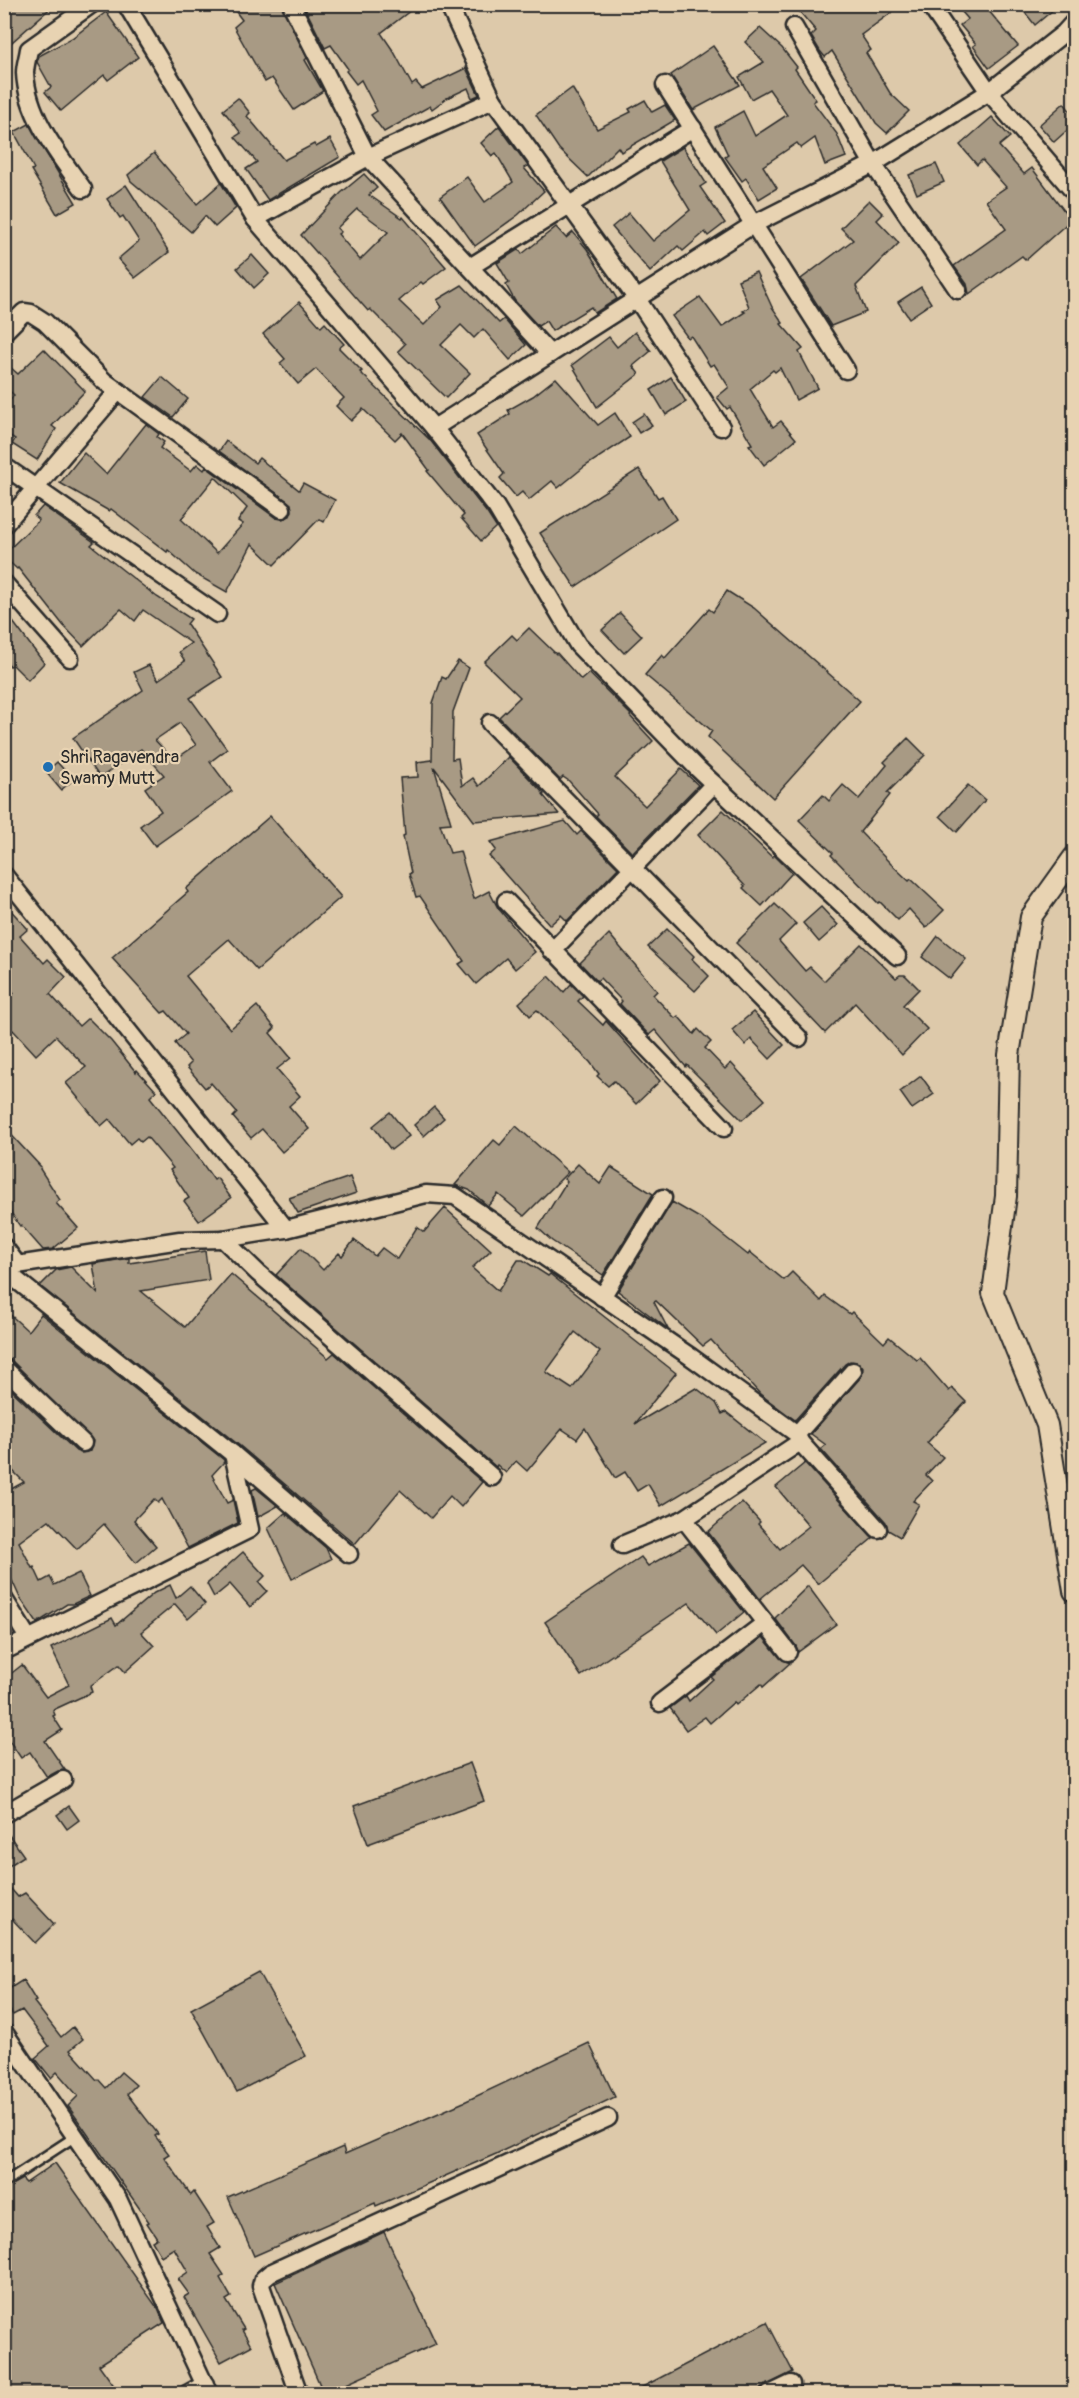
<svg xmlns="http://www.w3.org/2000/svg" width="1079" height="2398" viewBox="0 0 1079 2398" font-family="Pangolin,sans-serif">
<rect width="100%" height="100%" fill="#ddc9aa"/>
<filter id="ink" filterUnits="userSpaceOnUse"><feTurbulence type="fractalNoise" baseFrequency=".0167" numOctaves="2"/><feDisplacementMap in="SourceGraphic" scale="12" xChannelSelector="R" yChannelSelector="G"/><feConvolveMatrix kernelMatrix="1 2 1 2 8 2 1 2 1" color-interpolation-filters="sRGB"/></filter>
<g filter="url(#ink)">
<g fill="#a89a84" stroke="#2b2b2b" stroke-width="1.5" fill-rule="evenodd">
<path d="M10 4H55L4 49V9Z"/>
<path d="M230 4H281L307 58 305 60 323 91 294 110 272 78 265 82 234 27 242 20Z"/>
<path d="M303 4H419L381 33 394 52 412 85 416 82 422 89 466 68 479 95 472 98 468 88 447 98 432 109 430 106 384 132 371 115 377 111 361 80 356 84 346 71 348 69 331 45 325 48Z"/>
<path d="M793 4H903L861 35 871 50 866 53 890 93 909 111 887 133 876 123 832 51 825 57 820 51 811 36 816 31Z"/>
<path d="M955 4H983L1018 46 989 68 973 46 976 44 960 25 968 19Z"/>
<path d="M1018 4H1060L1035 25Z"/>
<path d="M106 12 138 57 108 80 104 75 61 111 45 92 51 87 37 62 39 56 72 38Z"/>
<path d="M760 28 782 48 797 67 795 69 816 100 813 102 837 134 846 157 825 165 815 138 801 148 797 143 763 166 777 188 759 199 746 178 742 181 725 157 728 155 715 127 743 111 755 136 787 115 769 89 751 99 739 77 764 62 745 42Z"/>
<path d="M713 46 740 85 693 110 671 75Z"/>
<path d="M572 88 597 129 631 112 629 109 645 100 652 112 665 105 675 120 621 152 618 147 588 177 559 149 536 115Z"/>
<path d="M238 98 250 113 247 116 284 160 314 144 316 147 330 139 340 157 268 200 246 169 257 162 235 137 241 133 223 110Z"/>
<path d="M1064 103 1074 116V124L1054 142 1039 125Z"/>
<path d="M992 117 1010 137 999 146 1024 174 1032 168 1071 220 1026 260 1022 256 969 294 967 284 954 266 1006 229 986 201 1006 187 982 160 977 165 960 145Z"/>
<path d="M29 124 76 203 57 214 31 170 34 169 14 132Z"/>
<path d="M499 126 528 166 524 168 544 191 518 215 475 246 440 197 467 177 485 202 513 182 496 153 492 156 481 143Z"/>
<path d="M683 147 706 183 700 187 725 223 708 236 705 232 683 251 678 246 650 272 612 227 629 213 653 241 690 210 660 161Z"/>
<path d="M154 153 197 204 221 183 236 208 215 227 205 216 191 232 131 181 128 175Z"/>
<path d="M936 164 944 182 917 194 909 175Z"/>
<path d="M364 174 377 188 369 195 402 218 403 217 446 267 423 284 421 282 399 301 424 325 442 307 437 300 462 285 499 323 504 319 526 345 510 360 483 329 474 338 461 325 441 345 470 373 446 398 398 351 405 344 370 309 368 311 301 235 341 193ZM357 209 388 232 360 260 338 234 341 232 337 228Z"/>
<path d="M126 185 169 252 135 278 118 259 139 241 123 216 120 218 107 199Z"/>
<path d="M869 200 883 214 877 220 899 243 856 286 866 312 831 326 801 279 853 240 841 228Z"/>
<path d="M556 227 566 238 573 232 587 249 617 299 595 313 591 307 552 331 546 321 538 326 515 301 506 285 509 283 497 263 519 249 522 254Z"/>
<path d="M252 255 269 274 254 288 237 268Z"/>
<path d="M756 272 772 307 783 323 781 324 803 349 799 352 818 388 796 400 780 368 775 372 773 370 750 389 773 427 781 421 796 439 764 465 749 445 752 444 730 407 727 409 717 397 729 387 714 364 710 366 691 336 688 338 672 316 700 297 722 327 745 312 743 311 749 307 738 280Z"/>
<path d="M921 287 931 303 909 318 898 302Z"/>
<path d="M299 302 321 327 325 323 344 344 339 348 362 371 360 372 430 440 487 513 496 527 481 541 461 518 464 515 427 471 429 470 402 433 395 440 363 409 351 421 336 406 344 398 316 369 298 384 280 363 285 359 263 334Z"/>
<path d="M635 332 651 351 633 366 639 374 597 407 572 365 609 337 617 347Z"/>
<path d="M44 349 85 391 52 426 56 429 37 460 12 444 15 439 4 432V408L14 395 4 386V362L18 374Z"/>
<path d="M162 377 188 399 173 417 145 397Z"/>
<path d="M671 377 686 402 666 415 651 390Z"/>
<path d="M556 378 598 425 615 413 630 437 584 467 558 488 552 481 529 500 522 492 516 497 500 478 504 474 477 435 510 414 508 410 533 396Z"/>
<path d="M644 414 652 425 639 433 632 422Z"/>
<path d="M146 424 159 434 157 437 164 442 160 448 191 471 197 464 204 470 206 467 276 518 282 519 290 516 292 511 291 504 219 451 226 441 255 463 259 458 299 490 303 483 335 500 324 522 319 519 274 565 252 544 227 592 195 574 168 550 167 552 111 509 109 511 60 483 84 453 106 474ZM215 477 247 508 238 521 243 524 217 553 181 519Z"/>
<path d="M639 469 658 498 662 496 676 519 575 587 540 533Z"/>
<path d="M43 506 94 542 91 545 157 597 191 619 187 624 222 677 190 698 227 749 210 762 232 791 155 846 140 826 161 811 145 788 164 775 141 749 100 778 73 738 143 690 134 672 149 665 158 680 185 661 179 652 191 643 143 610 135 621 121 609 83 646 63 625 18 568 17 569 4 557V554L39 520 34 516ZM180 723 196 745 174 760 155 740Z"/>
<path d="M727 591 754 608 860 701 773 798 708 737 712 731 645 675 662 655 665 658 709 609 713 612Z"/>
<path d="M4 610 44 663 28 680 13 665 10 666 4 658Z"/>
<path d="M620 613 642 636 624 653 602 630Z"/>
<path d="M529 628 556 654 557 653 581 680 589 673 631 715 630 716 653 741 615 777 645 806 681 769 698 785 632 853 596 816 598 814 569 781 563 777 560 780 499 717 520 697 484 662 512 635 517 640Z"/>
<path d="M458 661 469 668 453 712 452 759 458 758 462 786 473 778 479 786 509 757 544 794 543 795 559 814 474 821 434 767 451 823 440 824 450 853 460 851 474 899 489 891 498 908 535 952 515 969 506 958 476 984 459 964 464 961 420 896 416 897 409 874 411 873 403 836 405 835 400 778 418 777 417 762 432 760 433 703 442 677 446 679Z"/>
<path d="M908 738 925 755 887 793 890 795 860 832 891 864 909 881 911 879 944 910 926 928 909 909 898 920 880 902 878 903 831 855 833 853 799 820 823 795 829 801 843 785 859 799 887 765 884 762Z"/>
<path d="M57 762 73 780 61 790 46 772Z"/>
<path d="M968 785 985 800 957 832 940 816Z"/>
<path d="M723 810 772 857 774 855 792 873 762 906 743 888 745 886 698 835Z"/>
<path d="M270 816 341 897 257 970 229 939 186 976 230 1029 257 1006 275 1028 270 1033 291 1058 277 1069 300 1096 289 1106 309 1129 282 1152 262 1129 251 1138 233 1117 237 1113 211 1083 205 1088 187 1067 191 1063 175 1043 186 1034 166 1011 162 1013 112 958 188 892 186 889Z"/>
<path d="M565 821 577 835 581 831 618 868 567 921 561 915 550 925 489 856 496 850 490 842Z"/>
<path d="M4 903 28 929 20 936 44 963 48 959 66 977 50 994 79 1026 88 1018 111 1041 136 1072 137 1070 156 1091 150 1097 197 1156 214 1180 217 1178 231 1198 199 1221 184 1201 189 1198 170 1170 173 1168 147 1137 141 1142 137 1138 130 1144 109 1119 101 1126 66 1083 86 1067 56 1036 36 1055 13 1030 4 1039V1003L14 993 4 983Z"/>
<path d="M775 904 796 924 779 941 805 971 810 967 824 981 861 944 896 978 900 975H905L919 989 903 1005 927 1029 902 1055 855 1003 825 1033 758 962 757 963 736 943Z"/>
<path d="M821 907 838 925 819 942 803 923Z"/>
<path d="M667 929 694 956 692 959 709 976 695 991 648 947Z"/>
<path d="M609 934 657 991 653 995 675 1018 678 1016 694 1034 698 1029 711 1042 705 1048 725 1069 731 1063 765 1100 742 1120 687 1065 686 1067 655 1030 649 1035 620 1004 622 1001 600 978 597 981 580 963Z"/>
<path d="M938 936 966 959 950 979 922 957Z"/>
<path d="M549 976 564 992 571 984 583 996 578 1001 603 1025 606 1021 660 1081 636 1104 614 1081 608 1086 597 1076 599 1074 590 1062 537 1010 530 1016 519 1003Z"/>
<path d="M753 1012 784 1045 770 1059 751 1039 745 1045 732 1030Z"/>
<path d="M921 1076 934 1094 912 1109 900 1092Z"/>
<path d="M434 1107 444 1118 424 1136 414 1125Z"/>
<path d="M390 1112 409 1136 391 1150 373 1126Z"/>
<path d="M516 1126 568 1172 524 1216 498 1194 488 1206 469 1190 455 1185 494 1140 500 1145Z"/>
<path d="M4 1127 41 1167 40 1169 60 1200 56 1203 78 1228 53 1249 43 1250 21 1225 20 1226 4 1203Z"/>
<path d="M578 1164 600 1184 611 1167 653 1194 603 1275 552 1241 538 1228 567 1181 564 1179Z"/>
<path d="M350 1177 356 1193 298 1213 289 1198Z"/>
<path d="M672 1202 705 1221 748 1255 750 1252 784 1280 792 1272 821 1301 825 1296 850 1314 852 1312 884 1343 889 1337 917 1360 920 1358 949 1391 952 1388 966 1402 927 1443 943 1457 926 1475 932 1481 913 1501 919 1504 900 1537 888 1530 886 1522 821 1449 826 1445 811 1434 861 1377 863 1368 859 1363 850 1361 845 1364 795 1420 760 1394 711 1340 703 1346 656 1301 654 1302 668 1329 618 1291Z"/>
<path d="M445 1208 491 1250 472 1268 498 1291 518 1260H523L548 1276 550 1274 676 1373 635 1424 696 1388 716 1403 722 1414 726 1412 765 1443 661 1506 648 1484 637 1491 625 1472 615 1478 585 1428 577 1439 562 1429 527 1471 516 1461 506 1473 497 1465 496 1467 276 1275 301 1248 323 1270 339 1253 342 1256 354 1240 375 1256 382 1248 397 1259 417 1227 424 1232ZM575 1332 600 1352 572 1389 546 1372Z"/>
<path d="M205 1251 209 1280 141 1291 185 1327 231 1274 328 1358 334 1353 482 1482 461 1507 450 1496 431 1518 400 1490 355 1544 240 1446 40 1286 56 1270 71 1267 98 1294 93 1264 129 1258V1263Z"/>
<path d="M4 1309 28 1331 41 1314 224 1460V1462L212 1475 227 1503 233 1500 238 1523 188 1548 162 1499 158 1503 154 1499 134 1520 156 1546 136 1563 104 1524 77 1549 49 1520 19 1542 32 1568 34 1567 41 1582 50 1577 54 1585 79 1573 90 1596 73 1604H67L37 1623 20 1598 4 1563V1493L24 1482 9 1467 13 1463 4 1455V1383L76 1451 81 1453 90 1451 93 1441 11 1360 4 1358Z"/>
<path d="M805 1463 873 1538 818 1584 801 1565 760 1599 708 1532 742 1502 760 1522 758 1524 780 1549 809 1526 776 1487Z"/>
<path d="M256 1488 278 1506 258 1517 252 1490Z"/>
<path d="M285 1513 326 1548 331 1559 292 1579 268 1528Z"/>
<path d="M689 1543 744 1612 716 1635 689 1603 581 1676 545 1622 641 1557 648 1566Z"/>
<path d="M243 1552 265 1576 259 1582 267 1591 250 1607 230 1584 214 1597 207 1584Z"/>
<path d="M170 1585 176 1598 190 1586 205 1604 188 1619 175 1604 141 1632 154 1646 125 1672 119 1665 90 1686 92 1692 53 1710 55 1715 53 1716 62 1730 45 1741 65 1770 58 1771 47 1777 30 1752 21 1758 4 1733V1679L22 1665 46 1697 69 1685 51 1648 112 1618 116 1625 154 1593Z"/>
<path d="M808 1586 836 1624 798 1652 796 1646 775 1618Z"/>
<path d="M763 1637 780 1658 790 1663 763 1687 761 1684 736 1705 734 1702 710 1723 705 1717 686 1730 670 1708 686 1696 689 1701 713 1679 711 1677Z"/>
<path d="M470 1763 484 1801 368 1844 354 1806Z"/>
<path d="M69 1806 79 1820 67 1829 57 1815Z"/>
<path d="M4 1828 24 1856 4 1869Z"/>
<path d="M4 1881 18 1897 25 1893 54 1924 35 1943 12 1919 4 1926Z"/>
<path d="M259 1972 306 2056 237 2092 191 2009Z"/>
<path d="M23 1980 36 2001 34 2002 61 2037 73 2027 83 2039 70 2050 97 2080 98 2079 106 2088 121 2072 136 2085 127 2094 158 2134 155 2136 169 2154 164 2157 191 2195 194 2192 214 2223 207 2227 220 2248 210 2254 224 2275 220 2278 231 2297 226 2300 244 2329 242 2330 251 2346 221 2362 184 2297 189 2294 178 2279 188 2272 174 2248 161 2256 152 2241 157 2238 147 2223 149 2222 68 2106 78 2096 57 2072 51 2078 35 2058 49 2046 22 2010 13 2015 4 2001V1992Z"/>
<path d="M589 2043 615 2097 496 2154 376 2206 375 2203 254 2256 228 2197 343 2147 345 2154 464 2102Z"/>
<path d="M55 2163 158 2309 164 2323 99 2365 120 2394H4V2189L22 2179 26 2183Z"/>
<path d="M384 2232 436 2344 324 2394 275 2283Z"/>
<path d="M767 2322 793 2372 750 2394H629Z"/>
</g>
<g fill="none" stroke-linecap="round" stroke-linejoin="round">
<g stroke="#2b2b2b" stroke-width="13">
<path id="service" d="M4 2183 76 2136"/>
</g>
<g stroke="#2b2b2b" stroke-width="21">
<g id="minor">
<path d="M126 4 255 219 434 428 496 507 578 645 698 769 897 956"/>
<path d="M291 4 368 157 550 354"/>
<path d="M448 4 493 100"/>
<path d="M929 4 989 92 1074 192"/>
<path d="M794 27 873 164 958 290"/>
<path d="M665 85 846 370"/>
<path d="M83 189C59 155 27 116 25 73 25 65 28 57 29 49L92 4"/>
<path d="M255 219 368 157 493 100 637 299 721 427"/>
<path d="M470 267 693 128"/>
<path d="M4 332 24 312 31 313 45 322 104 381 282 509"/>
<path d="M434 428 754 224 873 164 989 92 1064 33 1074 22"/>
<path d="M4 466 217 614"/>
<path d="M4 525 118 391"/>
<path d="M4 583 70 658"/>
<path d="M490 723 799 1038"/>
<path d="M4 875 286 1229"/>
<path d="M506 901 724 1128"/>
<path d="M552 951 714 784"/>
<path d="M223 1239 258 1273 492 1477"/>
<path d="M4 1247 17 1264"/>
<path d="M4 1267 180 1240 223 1239 286 1229 426 1194 455 1196 691 1357 797 1434 800 1442 878 1529"/>
<path d="M4 1270 233 1454 349 1554"/>
<path d="M602 1297 663 1198"/>
<path d="M4 1368 83 1443"/>
<path d="M797 1434 853 1371"/>
<path d="M622 1545 684 1519"/>
<path d="M4 1599 28 1638"/>
<path d="M4 1651 250 1529 233 1454"/>
<path d="M788 1652 684 1519 800 1442"/>
<path d="M660 1703 765 1623"/>
<path d="M4 1814 63 1780"/>
<path d="M4 2032 118 2199 209 2394"/>
<path d="M187 2394 205 2384"/>
<path d="M299 2394 261 2286 263 2279 270 2273 608 2118"/>
<path d="M770 2394 791 2384"/>
</g>
</g>
<g stroke="#2b2b2b" stroke-width="24">
<path id="tertiary" d="M1074 857 1031 917 1009 1055 1006 1196 993 1293 1047 1425 1074 1591"/>
</g>
<use href="#service" stroke="#e8d3b2" stroke-width="8"/>
<use href="#minor" stroke="#e8d3b2" stroke-width="16"/>
<use href="#tertiary" stroke="#e8d3b2" stroke-width="20"/>
</g>
</g>
<circle fill="#1f6fb2" stroke="#e8d3b2" stroke-width="2" cx="48" cy="767" r="6"/>
<g text-anchor="middle" dominant-baseline="central" stroke-width="4.5" stroke-linejoin="round" paint-order="stroke">
<g font-size="18" fill="#2b2b2b" stroke="#e8d3b2" text-anchor="start">
<text x="60" y="757">Shri Ragavendra<tspan x="60" dy="21">Swamy Mutt</tspan></text>
</g>
</g>
<rect width="1079" height="2398" fill="none" stroke="#e8d3b2" stroke-width="24"/>
<rect x="12" y="12" width="1055" height="2374" fill="none" stroke="#2b2b2b" stroke-width="2" filter="url(#ink)"/>
</svg>
